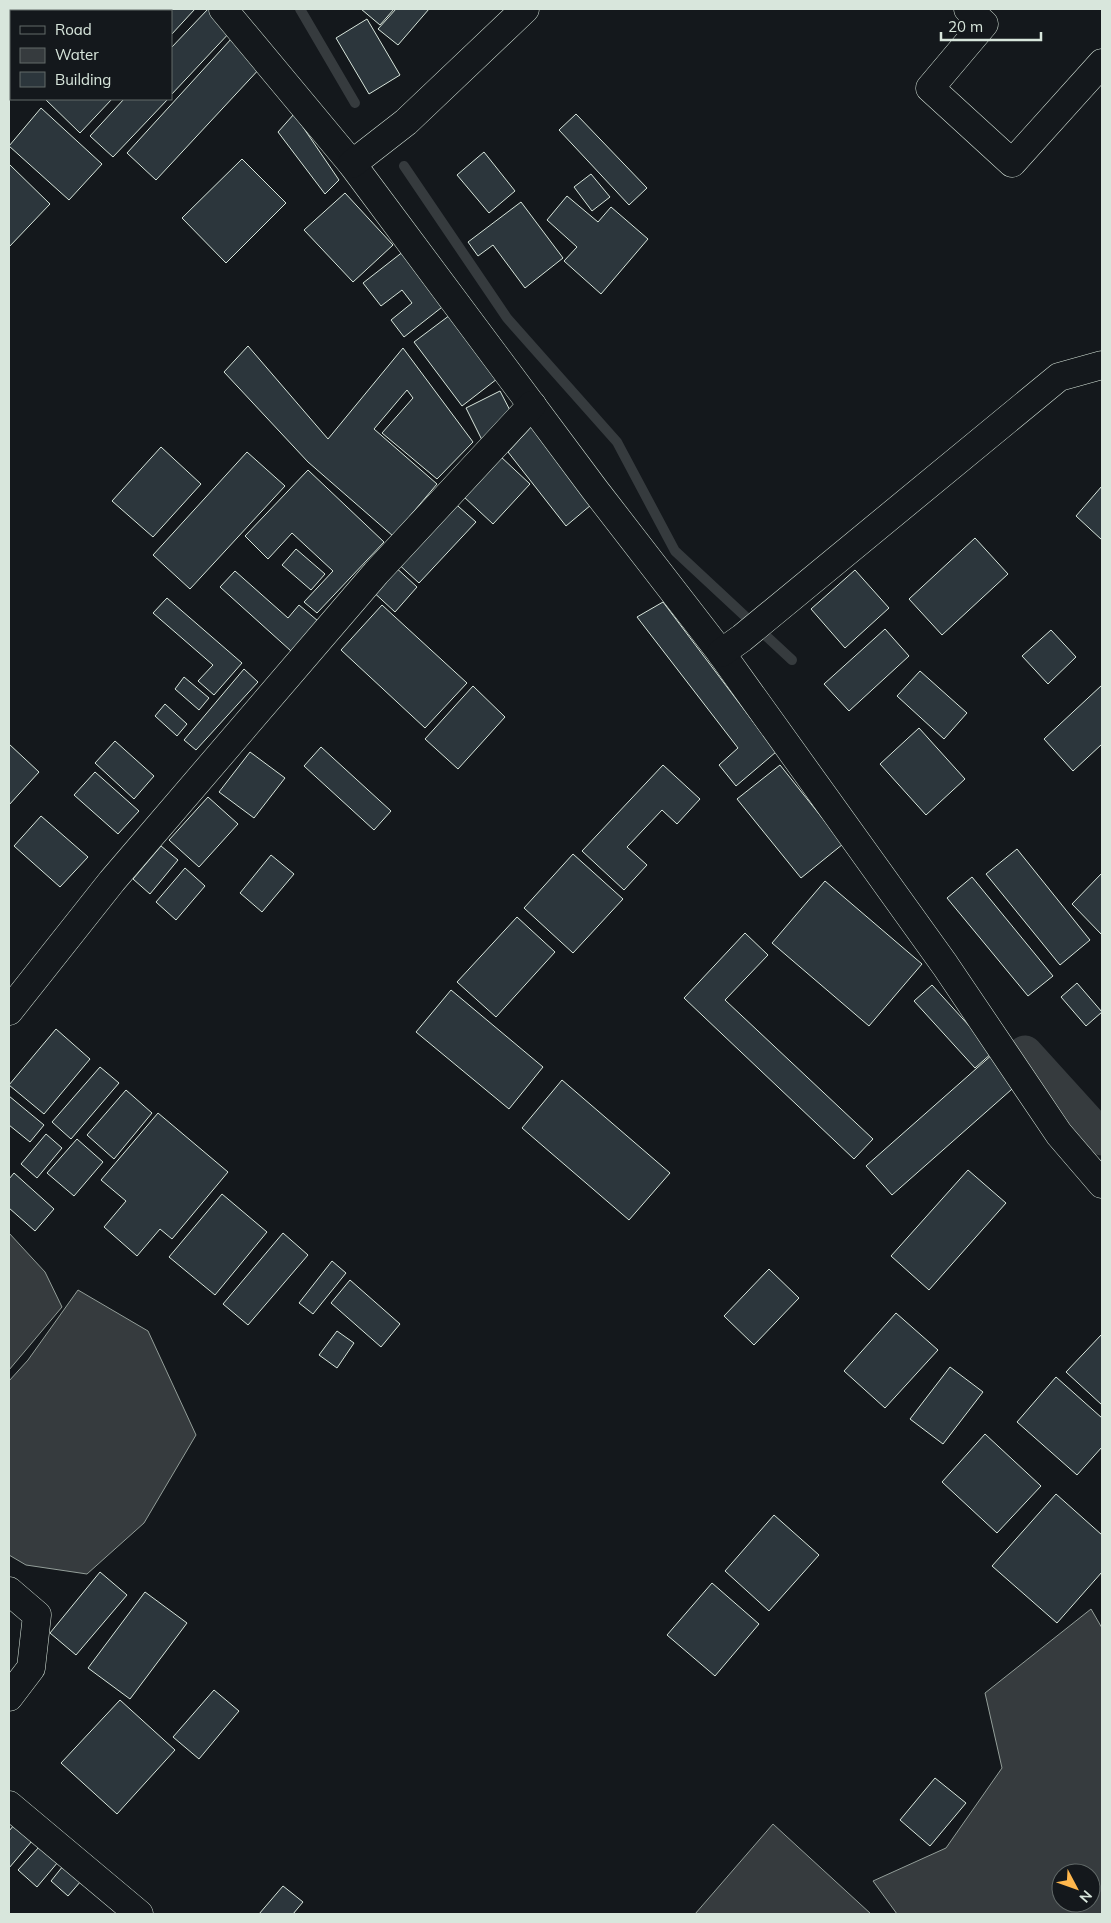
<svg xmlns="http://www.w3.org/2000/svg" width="1111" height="1923" viewBox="0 0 1111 1923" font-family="Mulish,sans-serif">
<rect width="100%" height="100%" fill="#14181c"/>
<g fill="#363b3e" stroke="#939e99" fill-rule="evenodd">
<path d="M9 1233 45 1272 62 1307 9 1370Z"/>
<path d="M78 1290 148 1331 196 1435 144 1523 87 1574 26 1565 9 1555V1381L28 1360Z"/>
<path d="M1091 1609 1102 1628V1914H897L873 1881 946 1848 1002 1768 985 1693ZM1061 1873H1091V1903H1061Z"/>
<path d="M773 1824 871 1914H695Z"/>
</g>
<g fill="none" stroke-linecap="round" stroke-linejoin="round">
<g stroke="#363b3e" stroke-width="10">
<path d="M300 9 355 103"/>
<path d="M404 166 507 318 617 442 675 551 792 660"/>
</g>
<path stroke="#363b3e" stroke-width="35" d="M1025 1053 1102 1138"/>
</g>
<g fill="#2c363c" stroke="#d8e6dc">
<path d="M128 9H195L171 35V11H126Z"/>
<path d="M208 9 232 30 171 95V48Z"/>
<path d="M361 9H394L380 25Z"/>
<path d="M396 9H429L398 45 378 29Z"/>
<path d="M367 19 400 75 369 94 336 38Z"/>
<path d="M232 38 262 66 156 180 127 153Z"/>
<path d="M45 99H112L80 133Z"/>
<path d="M124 99H168L113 157 90 136Z"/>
<path d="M41 108 102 164 69 200 9 146Z"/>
<path d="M294 114 339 180 325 194 278 132Z"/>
<path d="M576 114 647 188 629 205 559 130Z"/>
<path d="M484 152 515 191 489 213 457 175Z"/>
<path d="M242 159 286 203 226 263 182 218Z"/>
<path d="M9 164 50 204 9 247Z"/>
<path d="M591 174 610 197 592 211 574 187Z"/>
<path d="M345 193 393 245 353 282 304 230Z"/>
<path d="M567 196 598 222 611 207 648 239 601 294 564 261 577 247 547 220Z"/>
<path d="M521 202 563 258 525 288 493 245 478 256 468 242Z"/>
<path d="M404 251 446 304 404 337 391 320 412 303 402 290 381 306 363 283Z"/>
<path d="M450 315 497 379 462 406 414 342Z"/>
<path d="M248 346 328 439 403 348 473 442 437 479 382 433 413 398 407 390 374 429 437 484 393 536 308 462 224 372Z"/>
<path d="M500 391 516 422 482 440 466 408Z"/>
<path d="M532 426 591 505 566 526 508 452Z"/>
<path d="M161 447 201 484 153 537 112 501Z"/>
<path d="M247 452 285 486 190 589 153 555Z"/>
<path d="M500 456 530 484 493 524 463 496Z"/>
<path d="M308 470 384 542 317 613 304 602 333 571 292 533 268 559 245 536Z"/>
<path d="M1102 486V540L1076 516Z"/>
<path d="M450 499 476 522 419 583 394 560Z"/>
<path d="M975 538 1008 574 942 635 909 599Z"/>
<path d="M296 549 325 574 311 590 282 565Z"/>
<path d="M392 564 417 587 395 612 369 588Z"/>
<path d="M855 570 889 608 845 648 811 609Z"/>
<path d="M235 571 288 618 299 605 318 621 291 651 220 587Z"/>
<path d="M167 598 242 663 214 695 198 681 213 665 153 613Z"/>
<path d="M663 602 776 752 736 786 719 765 738 748 637 617Z"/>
<path d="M382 605 467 683 425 728 341 650Z"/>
<path d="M885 629 909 656 849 711 824 684Z"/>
<path d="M1051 630 1076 657 1048 684 1022 656Z"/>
<path d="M244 669 258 682 196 750 184 740Z"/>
<path d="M920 671 967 713 944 739 897 696Z"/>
<path d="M184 677 209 698 199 710 175 689Z"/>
<path d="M1102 685V744L1073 771 1044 739Z"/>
<path d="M473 686 505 717 458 769 425 739Z"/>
<path d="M165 704 187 724 177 736 155 716Z"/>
<path d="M919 728 965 779 926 815 880 764Z"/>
<path d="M115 741 154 776 134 799 95 763Z"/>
<path d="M9 744 39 772 9 805Z"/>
<path d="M321 747 391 811 374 830 304 766Z"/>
<path d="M250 752 285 778 254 818 219 792Z"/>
<path d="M663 765 700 799 677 824 662 810 627 847 647 865 624 890 582 851Z"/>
<path d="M780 765 843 844 801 878 737 799Z"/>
<path d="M95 772 139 811 118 834 74 795Z"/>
<path d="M208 797 238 824 199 867 169 840Z"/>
<path d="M41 816 88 857 60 887 14 846Z"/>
<path d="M161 846 178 860 150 894 133 879Z"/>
<path d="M1017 849 1090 940 1060 965 986 874Z"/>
<path d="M573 854 623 899 573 953 524 908Z"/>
<path d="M271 855 294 874 262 912 240 893Z"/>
<path d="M185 868 205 886 176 920 156 902Z"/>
<path d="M1102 873V935L1072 904Z"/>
<path d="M972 877 1053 976 1028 996 947 898Z"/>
<path d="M825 881 922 964 869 1026 772 943Z"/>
<path d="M517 917 555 952 496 1017 457 982Z"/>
<path d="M745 933 768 955 725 1000 873 1139 854 1159 684 998Z"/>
<path d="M1077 983 1102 1012 1086 1026 1061 997Z"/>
<path d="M932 985 993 1052 975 1068 914 1001Z"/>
<path d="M451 990 543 1067 509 1109 416 1032Z"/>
<path d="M56 1029 90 1059 44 1114 9 1085Z"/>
<path d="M994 1053 1020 1082 892 1195 866 1166Z"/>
<path d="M100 1067 119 1083 71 1139 52 1122Z"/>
<path d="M562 1080 670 1173 629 1220 522 1128Z"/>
<path d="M126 1090 152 1113 114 1159 87 1135Z"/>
<path d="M9 1096 44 1125 30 1142 9 1125Z"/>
<path d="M158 1113 228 1172 172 1239 160 1229 137 1256 104 1227 126 1201 101 1180Z"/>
<path d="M46 1134 62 1148 37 1178 21 1164Z"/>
<path d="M77 1139 103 1162 74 1196 47 1173Z"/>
<path d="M968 1170 1006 1203 929 1290 891 1256Z"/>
<path d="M14 1173 54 1209 35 1231 9 1208V1179Z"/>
<path d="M222 1194 267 1232 215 1295 169 1257Z"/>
<path d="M283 1233 308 1255 248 1325 223 1304Z"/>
<path d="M332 1261 346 1273 313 1314 299 1303Z"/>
<path d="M769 1269 799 1298 754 1345 724 1316Z"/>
<path d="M350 1280 400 1324 381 1347 331 1303Z"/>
<path d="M896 1313 938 1350 885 1408 844 1371Z"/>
<path d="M337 1331 354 1343 337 1368 319 1355Z"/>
<path d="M1102 1334V1405L1066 1372Z"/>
<path d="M950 1367 983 1392 943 1444 910 1419Z"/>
<path d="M1056 1377 1102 1418V1447L1077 1475 1017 1422Z"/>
<path d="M985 1434 1041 1486 997 1533 942 1482Z"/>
<path d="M1056 1494 1102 1535V1572L1057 1623 992 1566Z"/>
<path d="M774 1515 819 1555 769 1611 725 1571Z"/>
<path d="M100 1572 127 1595 76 1655 50 1633Z"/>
<path d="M712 1583 759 1624 715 1676 667 1635Z"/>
<path d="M145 1592 187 1623 130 1699 88 1668Z"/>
<path d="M214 1690 239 1711 199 1759 173 1737Z"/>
<path d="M120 1700 175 1750 117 1814 61 1763Z"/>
<path d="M935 1778 966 1803 930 1846 900 1820Z"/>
<path d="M14 1825 32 1841 9 1868V1831Z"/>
<path d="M40 1846 58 1862 37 1887 18 1870Z"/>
<path d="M63 1866 81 1881 68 1896 51 1881Z"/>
<path d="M283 1886 303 1902 293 1914H259Z"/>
</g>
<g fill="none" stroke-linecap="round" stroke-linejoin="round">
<g stroke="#d8e6dc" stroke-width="29">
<g id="minor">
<path d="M223 9 352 164 595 490 721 653 945 965 1059 1134 1102 1184"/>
<path d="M968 9 984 24 930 88 1012 163 1102 63"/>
<path d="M352 164 406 122 525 9"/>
<path d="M721 653 742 638 1059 377 1102 365"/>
<path d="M9 1011 112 881 376 573 532 405"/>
<path d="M9 1591 37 1615 31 1668 9 1697"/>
<path d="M9 1805 139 1914"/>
</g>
</g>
<use href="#minor" stroke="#14181c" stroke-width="28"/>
</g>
<rect width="1111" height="1923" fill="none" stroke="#d8e6dc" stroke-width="20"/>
<rect x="10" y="10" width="162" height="90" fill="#14181c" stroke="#626a69"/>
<rect x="20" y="26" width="25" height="8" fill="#14181c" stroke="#626a69"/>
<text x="55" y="35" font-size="15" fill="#d8e6dc">Road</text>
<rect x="20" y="48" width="25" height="15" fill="#363b3e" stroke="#626a69"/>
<text x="55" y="60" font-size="15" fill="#d8e6dc">Water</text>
<rect x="20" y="72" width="25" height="15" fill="#2c363c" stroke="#626a69"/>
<text x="55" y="85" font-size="15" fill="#d8e6dc">Building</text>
<g transform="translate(1076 1888) rotate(131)"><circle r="24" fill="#14181c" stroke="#626a69"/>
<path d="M0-4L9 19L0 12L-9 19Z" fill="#ffb74d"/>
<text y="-8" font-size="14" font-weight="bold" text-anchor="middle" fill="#d8e6dc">N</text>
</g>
<path d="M941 32v8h100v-8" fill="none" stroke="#d8e6dc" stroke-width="2.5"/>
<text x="948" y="32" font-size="15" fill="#d8e6dc" stroke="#14181c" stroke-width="4" paint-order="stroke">20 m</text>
</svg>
